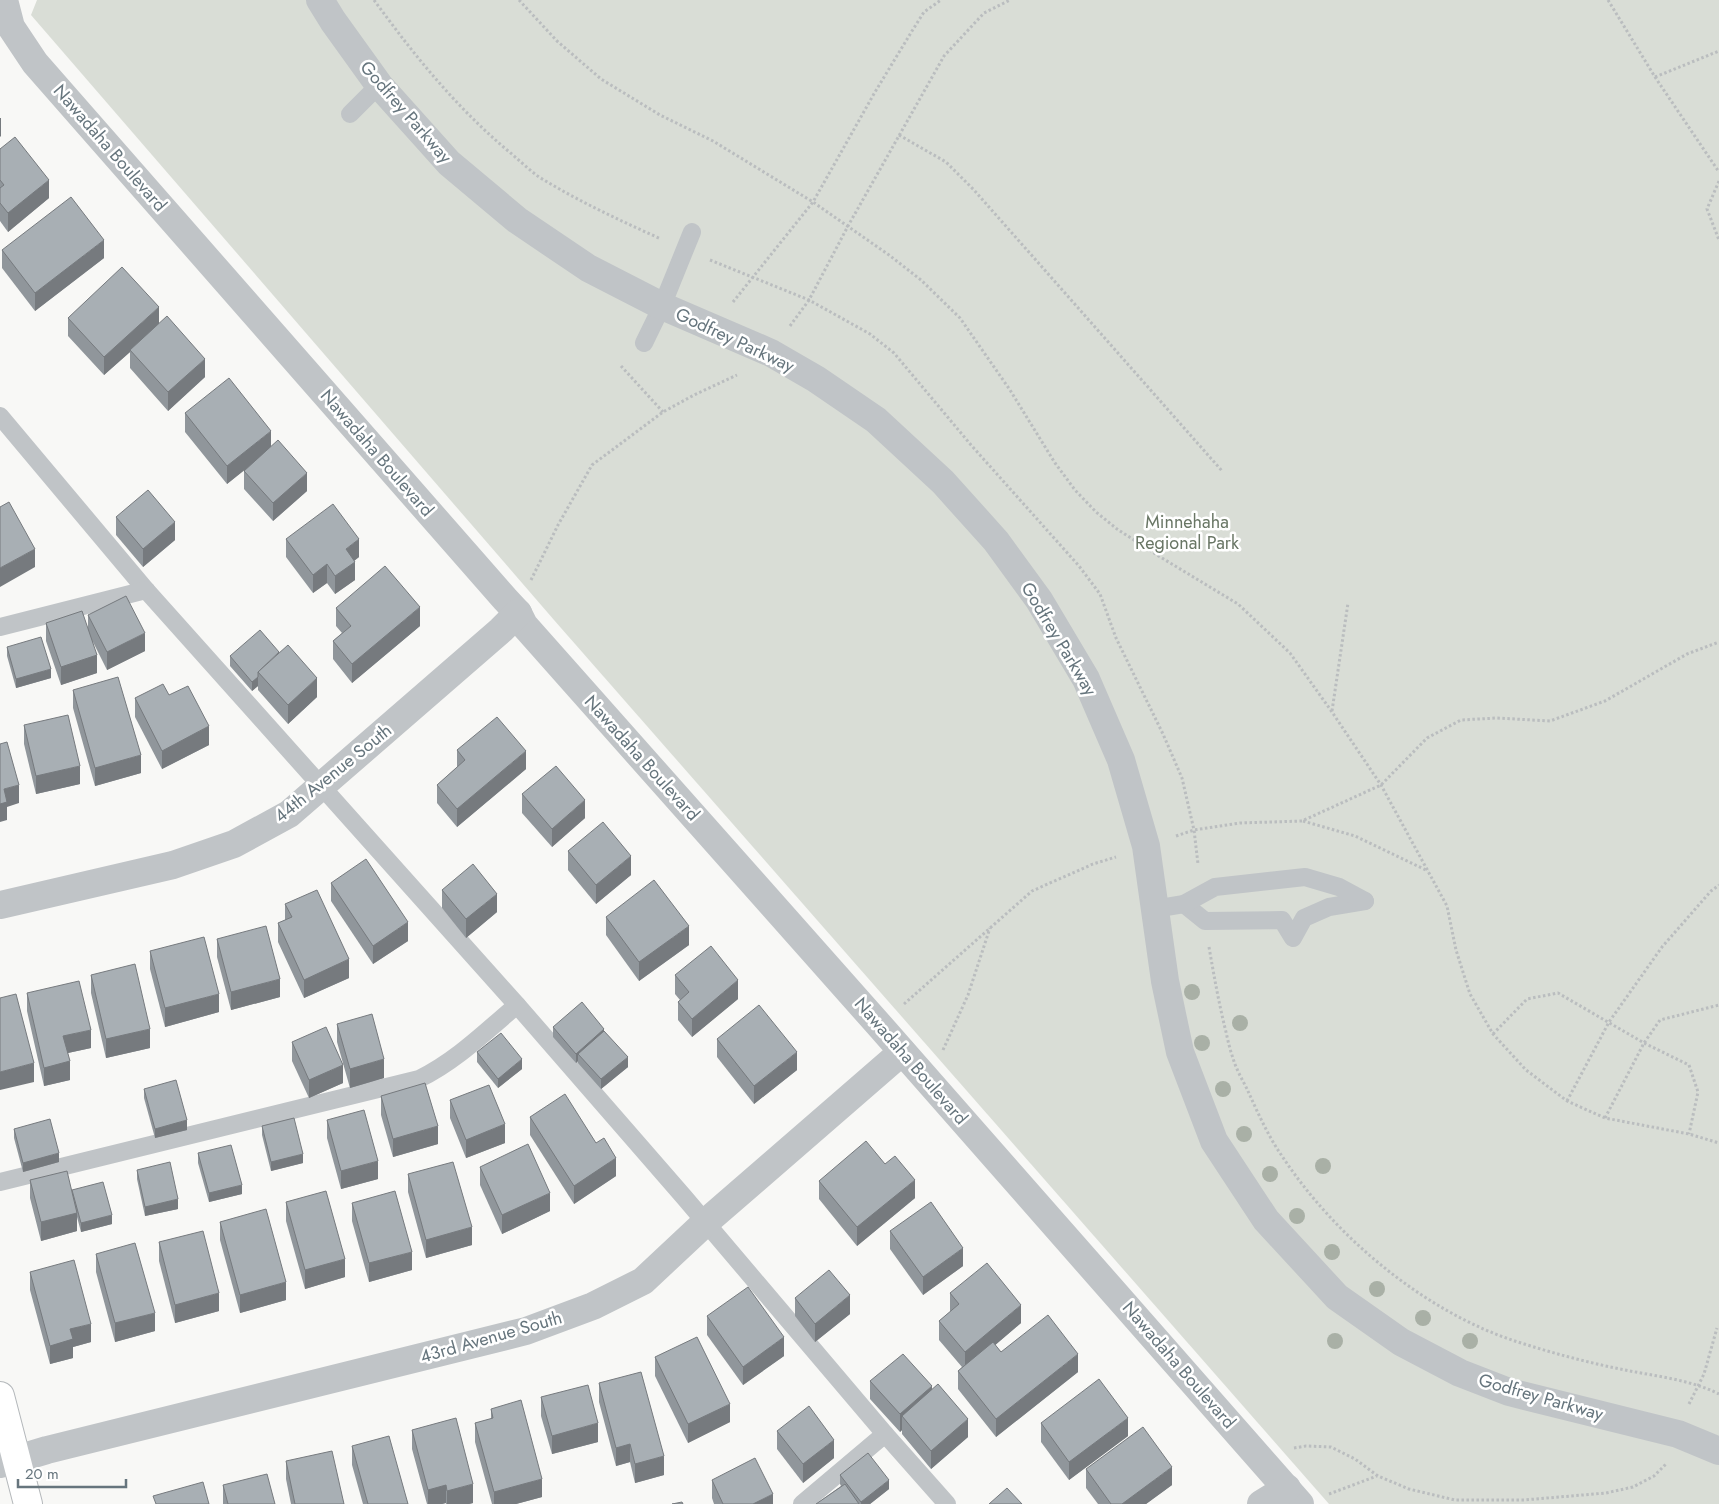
<svg xmlns="http://www.w3.org/2000/svg" width="1719" height="1504" viewBox="0 0 1719 1504" font-family="Jost,sans-serif">
<rect width="100%" height="100%" fill="#f8f8f6"/>
<path fill="#d9ddd6" d="M37 0H1719V1504H1329L554 620 31 15Z"/>
<g fill="none" stroke-linecap="round" stroke-linejoin="round">
<g stroke="#b4b8bb" stroke-width="30">
<path id="primary" d="M0 1396 28 1504"/>
</g>
<g stroke="#babdbf" stroke-width="3" stroke-dasharray="2.5 2.5" stroke-linecap="butt">
<path d="M374 0C414 55 455 106 507 150 518 159 528 169 539 177 578 201 619 220 661 239"/>
<path d="M519 0 557 41 601 79 660 115 713 141 813 202 889 255 921 280 960 318 1010 390 1055 463 1075 490 1096 512 1117 529 1157 555 1238 604 1290 653 1332 712 1381 785 1447 906 1456 950 1470 994 1493 1034 1526 1070 1567 1101 1605 1118 1689 1134 1719 1143"/>
<path d="M1608 0 1655 77 1719 172"/>
<path d="M1655 77 1719 51"/>
<path d="M899 135 946 162 974 190 1223 472"/>
<path d="M1719 181 1707 209 1719 240"/>
<path d="M710 260 809 300 870 334 894 353 971 445 1079 566 1100 594 1116 638 1163 734 1182 778 1194 830 1198 864"/>
<path d="M733 302 813 202 875 92 912 31 924 12 941 0"/>
<path d="M790 326 809 300 848 226 944 56 984 13 1010 0"/>
<path d="M621 366 663 412"/>
<path d="M531 580 558 525 592 465 663 412 694 395 737 375"/>
<path d="M1332 711 1348 603"/>
<path d="M1303 821 1355 836 1428 871"/>
<path d="M1176 836 1194 830 1240 823 1302 821 1381 785 1427 738 1461 720 1497 718 1550 721 1605 701 1687 654 1719 642"/>
<path d="M1209 947C1214 976 1219 1004 1226 1032 1228 1041 1230 1050 1233 1058 1236 1069 1242 1079 1247 1089 1257 1111 1268 1136 1282 1156 1335 1237 1426 1313 1518 1342 1552 1353 1586 1362 1620 1369 1653 1376 1689 1379 1719 1394"/>
<path d="M904 1004 1032 891 1093 864 1116 857"/>
<path d="M1493 1034 1527 999 1558 993 1644 1043 1689 1065 1698 1092 1689 1134"/>
<path d="M943 1050 968 995 990 928"/>
<path d="M1567 1101 1609 1022 1662 947 1711 891 1719 885"/>
<path d="M1605 1118 1644 1043 1660 1020 1719 1005"/>
<path d="M1689 1404 1704 1374 1717 1328"/>
<path d="M1294 1448 1306 1446 1331 1447 1355 1459 1378 1476 1409 1489 1455 1500H1524L1606 1493 1633 1487 1654 1476 1666 1464"/>
<path d="M1329 1494 1377 1476"/>
</g>
<g stroke="#c0c4c7" stroke-width="18">
<path d="M350 114 379 85"/>
<path d="M644 343 662 306 692 232"/>
<path d="M0 416 146 590 517 1005 684 1197 885 1434 947 1504"/>
<path d="M0 627 146 590"/>
<path d="M1184 904 1205 921 1282 920 1293 938 1304 918 1329 907 1365 901"/>
<path d="M1154 909 1184 904 1215 887 1305 877 1339 887 1365 901"/>
<path d="M0 1182 419 1079C456 1061 485 1032 517 1005"/>
<path d="M802 1504 885 1434"/>
</g>
<g stroke="#c0c4c7" stroke-width="28">
<path d="M4 0 11 27 35 63 505 599 518 613 524 625 879 1025 1300 1504"/>
<path d="M320 0 333 21 379 85 449 163 517 220 588 268 662 306 771 353 816 379 876 420 943 482 996 541 1039 600 1086 679 1121 760 1146 846 1165 981 1180 1052 1214 1141 1266 1220 1337 1297 1401 1342 1460 1373 1509 1392 1678 1434 1719 1451"/>
<path d="M0 905 173 865 234 844 289 814 501 630 518 613"/>
<path d="M0 1464 47 1450 526 1331 593 1306 643 1281 706 1222 902 1052"/>
<path d="M1261 1504 1287 1488"/>
</g>
<use href="#primary" stroke="#fff" stroke-width="28"/>
</g>
<g fill="#a9b0a6">
<circle cx="1192" cy="992" r="8"/>
<circle cx="1240" cy="1023" r="8"/>
<circle cx="1202" cy="1043" r="8"/>
<circle cx="1223" cy="1089" r="8"/>
<circle cx="1244" cy="1134" r="8"/>
<circle cx="1323" cy="1166" r="8"/>
<circle cx="1270" cy="1174" r="8"/>
<circle cx="1297" cy="1216" r="8"/>
<circle cx="1332" cy="1252" r="8"/>
<circle cx="1377" cy="1289" r="8"/>
<circle cx="1423" cy="1318" r="8"/>
<circle cx="1335" cy="1341" r="8"/>
<circle cx="1470" cy="1341" r="8"/>
</g>
<g fill="#90969b">
<path d="M0 149 49 198 8 232 0 221Z"/>
<path d="M2 250 104 258 35 311 2 268Z"/>
<path d="M68 318 159 324 205 377 168 411 130 368V352L104 375 68 336Z"/>
<path d="M185 413 271 447 307 491 273 521 244 489V470L227 484 185 432Z"/>
<path d="M116 517 175 540 143 567 116 535Z"/>
<path d="M286 539 359 557 354 561 355 580 335 594 327 583 313 593 286 557Z"/>
<path d="M336 608 420 626 352 683 333 659V641L342 633 336 626Z"/>
<path d="M88 615 145 651 107 670 93 642 97 673 61 685 46 641V623L88 629Z"/>
<path d="M7 647 51 678 16 688 7 656Z"/>
<path d="M230 656 317 697 288 724 258 690V686L252 691 230 666Z"/>
<path d="M73 690 141 773 95 786 73 708Z"/>
<path d="M169 695 209 745 162 769 135 717V698Z"/>
<path d="M24 725 80 784 36 794 24 744Z"/>
<path d="M457 750 526 769 457 827 437 803V785L457 767Z"/>
<path d="M522 794 585 818 552 847 522 813Z"/>
<path d="M568 851 631 875 596 904 568 870Z"/>
<path d="M331 883 408 941 373 964 331 901Z"/>
<path d="M442 890 497 912 466 938 442 908Z"/>
<path d="M285 904 349 978 304 998 278 942V923L285 920Z"/>
<path d="M606 917 689 945 639 981 606 935Z"/>
<path d="M217 939 280 997 231 1010 217 957Z"/>
<path d="M150 951 219 1012 165 1027 150 969Z"/>
<path d="M91 975 150 1048 106 1058 91 993Z"/>
<path d="M675 975 738 999 692 1037 678 1020V1002L680 1000 675 994Z"/>
<path d="M27 993 91 1048 68 1053 70 1080 44 1086 27 1011Z"/>
<path d="M337 1024 384 1078 350 1088 337 1042Z"/>
<path d="M553 1027 604 1031 628 1067 601 1089 578 1063V1061L576 1063 553 1037Z"/>
<path d="M717 1039 797 1070 754 1104 717 1057Z"/>
<path d="M292 1042 343 1083 309 1098 292 1061Z"/>
<path d="M477 1052 522 1069 498 1088 477 1062Z"/>
<path d="M144 1089 187 1130 155 1138 144 1098Z"/>
<path d="M381 1096 438 1144 393 1157 381 1115Z"/>
<path d="M450 1100 505 1143 466 1158 450 1118Z"/>
<path d="M530 1117 596 1143 616 1176 574 1204 530 1135Z"/>
<path d="M327 1120 378 1179 341 1189 327 1138Z"/>
<path d="M262 1126 303 1163 271 1171 262 1135Z"/>
<path d="M14 1129 59 1162 23 1172 14 1138Z"/>
<path d="M198 1153 242 1194 209 1202 198 1163Z"/>
<path d="M885 1164 915 1198 857 1246 819 1199V1181Z"/>
<path d="M480 1167 550 1211 502 1234 480 1185Z"/>
<path d="M137 1170 178 1209 145 1216 137 1179Z"/>
<path d="M408 1174 472 1245 426 1258 408 1192Z"/>
<path d="M30 1180 72 1193V1190L112 1224 81 1232 77 1217V1231L41 1241 30 1198Z"/>
<path d="M286 1202 345 1277 305 1289 286 1221Z"/>
<path d="M352 1203 412 1270 369 1282 352 1221Z"/>
<path d="M220 1222 286 1300 240 1313 220 1240Z"/>
<path d="M890 1231 963 1266 923 1295 890 1249Z"/>
<path d="M159 1242 219 1311 175 1323 159 1261Z"/>
<path d="M96 1254 155 1331 115 1342 96 1272Z"/>
<path d="M30 1272 91 1342 73 1347V1358L50 1364 30 1290Z"/>
<path d="M950 1293 1021 1323 995 1345 1001 1352 1078 1372 996 1437 958 1389V1371L962 1367 939 1340V1321L950 1312Z"/>
<path d="M795 1298 850 1314 815 1342 795 1316Z"/>
<path d="M707 1316 784 1356 743 1385 707 1335Z"/>
<path d="M655 1357 730 1422 688 1443 655 1376Z"/>
<path d="M870 1381 932 1390 968 1437 931 1469 902 1434V1430L900 1432 870 1399Z"/>
<path d="M599 1383 664 1475 635 1483 630 1462 616 1466 599 1402Z"/>
<path d="M541 1397 598 1442 552 1454 541 1416Z"/>
<path d="M491 1409 542 1497 516 1504H492L475 1442V1423L491 1419Z"/>
<path d="M1041 1423 1128 1436 1069 1480 1041 1442Z"/>
<path d="M412 1430 473 1503 469 1504H446V1503L442 1504H427L412 1449Z"/>
<path d="M777 1431 834 1458 803 1483 777 1449Z"/>
<path d="M352 1446 408 1504H363L352 1465Z"/>
<path d="M286 1461 344 1504H291L286 1479Z"/>
<path d="M1086 1469 1172 1485 1146 1504H1098L1086 1488Z"/>
<path d="M840 1475 889 1489 870 1504H816L841 1486 840 1484Z"/>
<path d="M712 1480 773 1504H714L712 1498Z"/>
<path d="M223 1485 275 1504H223Z"/>
</g>
<g fill="#767a7e">
<path d="M0 118H1V136L0 137Z"/>
<path d="M49 180V198L8 232V213Z"/>
<path d="M104 240V258L35 311V293Z"/>
<path d="M159 307V325L130 350V352L104 375V357Z"/>
<path d="M205 359V377L168 411V392Z"/>
<path d="M271 431V449L227 484V466Z"/>
<path d="M307 473V491L273 521V503Z"/>
<path d="M175 522V540L143 567V549Z"/>
<path d="M359 539V557L346 567V549Z"/>
<path d="M35 549V567L0 587V568Z"/>
<path d="M355 562V580L335 594V576Z"/>
<path d="M327 564V583L313 593V575Z"/>
<path d="M420 607V626L352 683V664Z"/>
<path d="M145 633V651L107 670V652Z"/>
<path d="M97 655V673L61 685V667Z"/>
<path d="M51 669V678L16 688V679Z"/>
<path d="M258 677V686L252 691V682Z"/>
<path d="M317 678V697L288 724V705Z"/>
<path d="M209 726V745L162 769V751Z"/>
<path d="M526 751V769L457 827V809Z"/>
<path d="M141 755V773L95 786V768Z"/>
<path d="M80 766V784L36 794V776Z"/>
<path d="M19 785V803L7 807V820L0 822V804L4 789Z"/>
<path d="M585 800V818L552 847V829Z"/>
<path d="M631 856V875L596 904V885Z"/>
<path d="M497 894V912L466 938V919Z"/>
<path d="M408 922V941L373 964V946Z"/>
<path d="M689 926V945L639 981V962Z"/>
<path d="M349 959V978L304 998V980Z"/>
<path d="M280 979V997L231 1010V992Z"/>
<path d="M738 980V999L692 1037V1019Z"/>
<path d="M219 994V1012L165 1027V1008Z"/>
<path d="M150 1029V1048L106 1058V1039Z"/>
<path d="M604 1029V1038L578 1054V1061L576 1063V1054Z"/>
<path d="M91 1030V1048L63 1054V1036Z"/>
<path d="M797 1052V1070L754 1104V1086Z"/>
<path d="M628 1057V1067L601 1089V1079Z"/>
<path d="M384 1059V1078L350 1088V1069Z"/>
<path d="M522 1059V1069L498 1088V1079Z"/>
<path d="M70 1061V1080L44 1086V1068Z"/>
<path d="M34 1063V1082L0 1090V1072Z"/>
<path d="M343 1065V1083L309 1098V1080Z"/>
<path d="M187 1120V1130L155 1138V1129Z"/>
<path d="M505 1124V1143L466 1158V1140Z"/>
<path d="M438 1126V1144L393 1157V1139Z"/>
<path d="M59 1153V1162L23 1172V1163Z"/>
<path d="M303 1154V1163L271 1171V1162Z"/>
<path d="M616 1158V1176L574 1204V1186Z"/>
<path d="M378 1161V1179L341 1189V1171Z"/>
<path d="M915 1180V1198L857 1246V1227Z"/>
<path d="M242 1185V1194L209 1202V1193Z"/>
<path d="M550 1193V1211L502 1234V1215Z"/>
<path d="M178 1199V1209L145 1216V1207Z"/>
<path d="M77 1213V1231L41 1241V1222Z"/>
<path d="M112 1215V1224L81 1232V1223Z"/>
<path d="M472 1227V1245L426 1258V1240Z"/>
<path d="M963 1248V1266L923 1295V1277Z"/>
<path d="M412 1252V1270L369 1282V1263Z"/>
<path d="M345 1259V1277L305 1289V1270Z"/>
<path d="M286 1282V1300L240 1313V1295Z"/>
<path d="M219 1293V1311L175 1323V1305Z"/>
<path d="M850 1295V1314L815 1342V1324Z"/>
<path d="M1021 1305V1323L965 1371V1352Z"/>
<path d="M155 1313V1331L115 1342V1323Z"/>
<path d="M91 1324V1342L73 1347V1358L50 1364V1346L70 1329Z"/>
<path d="M784 1337V1356L743 1385V1367Z"/>
<path d="M1078 1354V1372L996 1437V1419Z"/>
<path d="M932 1386V1404L902 1416V1430L900 1432V1414Z"/>
<path d="M730 1404V1422L688 1443V1424Z"/>
<path d="M1128 1418V1436L1069 1480V1462Z"/>
<path d="M968 1419V1437L931 1469V1451Z"/>
<path d="M598 1423V1442L552 1454V1436Z"/>
<path d="M834 1440V1458L803 1483V1464Z"/>
<path d="M630 1444V1462L616 1466V1448Z"/>
<path d="M664 1456V1475L635 1483V1464Z"/>
<path d="M1172 1467V1485L1146 1504H1122Z"/>
<path d="M542 1479V1497L516 1504H494V1492Z"/>
<path d="M889 1480V1489L870 1504H861V1502Z"/>
<path d="M473 1484V1503L469 1504H447V1491Z"/>
<path d="M446 1485V1503L442 1504H428V1490Z"/>
<path d="M773 1494V1504H753Z"/>
</g>
<g fill="#a8afb4" stroke="#767a7e">
<path d="M15 137 49 180 8 213 0 203V188L4 185 0 180V149Z"/>
<path d="M71 197 104 240 35 293 2 250Z"/>
<path d="M122 267 159 307 104 357 68 318Z"/>
<path d="M167 316 205 359 168 392 130 350Z"/>
<path d="M229 378 271 431 227 466 185 413Z"/>
<path d="M278 440 307 473 273 503 244 471Z"/>
<path d="M148 490 175 522 143 549 116 517Z"/>
<path d="M9 502 35 549 0 568V507Z"/>
<path d="M333 504 359 539 346 549 355 562 335 576 327 564 313 575 286 539Z"/>
<path d="M385 566 420 607 352 664 333 641 351 626 336 608Z"/>
<path d="M126 596 145 633 107 652 88 615Z"/>
<path d="M82 611 97 655 61 667 46 623Z"/>
<path d="M260 630 279 652 258 672V677L252 682 230 656Z"/>
<path d="M41 637 51 669 16 679 7 647Z"/>
<path d="M288 645 317 678 288 705 258 672Z"/>
<path d="M118 677 141 755 95 768 73 690Z"/>
<path d="M163 684 169 695 188 686 209 726 162 751 135 698Z"/>
<path d="M68 715 80 766 36 776 24 725Z"/>
<path d="M497 717 526 751 457 809 437 785 465 760 457 750Z"/>
<path d="M7 742 19 785 4 789 7 802 0 804V744Z"/>
<path d="M556 766 585 800 552 829 522 794Z"/>
<path d="M603 822 631 856 596 885 568 851Z"/>
<path d="M366 859 408 922 373 946 331 883Z"/>
<path d="M473 864 497 894 466 919 442 890Z"/>
<path d="M654 880 689 926 639 962 606 917Z"/>
<path d="M317 890 349 959 304 980 278 923 292 917 285 904Z"/>
<path d="M266 926 280 979 231 992 217 939Z"/>
<path d="M204 937 219 994 165 1008 150 951Z"/>
<path d="M711 946 738 980 692 1019 678 1002 689 992 675 975Z"/>
<path d="M135 964 150 1029 106 1039 91 975Z"/>
<path d="M79 981 91 1030 63 1036 70 1061 44 1068 27 993Z"/>
<path d="M16 994 34 1063 0 1072V998Z"/>
<path d="M582 1002 604 1029 576 1054 553 1027Z"/>
<path d="M759 1005 797 1052 754 1086 717 1039Z"/>
<path d="M372 1014 384 1059 350 1069 337 1024Z"/>
<path d="M326 1027 343 1065 309 1080 292 1042Z"/>
<path d="M604 1031 628 1057 601 1079 578 1054Z"/>
<path d="M501 1033 522 1059 498 1079 477 1052Z"/>
<path d="M176 1080 187 1120 155 1129 144 1089Z"/>
<path d="M425 1083 438 1126 393 1139 381 1096Z"/>
<path d="M489 1085 505 1124 466 1140 450 1100Z"/>
<path d="M565 1094 596 1143 604 1138 616 1158 574 1186 530 1117Z"/>
<path d="M364 1110 378 1161 341 1171 327 1120Z"/>
<path d="M294 1118 303 1154 271 1162 262 1126Z"/>
<path d="M50 1119 59 1153 23 1163 14 1129Z"/>
<path d="M866 1141 885 1164 895 1156 915 1180 857 1227 819 1181Z"/>
<path d="M528 1144 550 1193 502 1215 480 1167Z"/>
<path d="M231 1145 242 1185 209 1193 198 1153Z"/>
<path d="M170 1162 178 1199 145 1207 137 1170Z"/>
<path d="M453 1162 472 1227 426 1240 408 1174Z"/>
<path d="M67 1171 77 1213 41 1222 30 1180Z"/>
<path d="M103 1182 112 1215 81 1223 72 1190Z"/>
<path d="M326 1191 345 1259 305 1270 286 1202Z"/>
<path d="M395 1191 412 1252 369 1263 352 1203Z"/>
<path d="M931 1202 963 1248 923 1277 890 1231Z"/>
<path d="M266 1209 286 1282 240 1295 220 1222Z"/>
<path d="M203 1231 219 1293 175 1305 159 1242Z"/>
<path d="M135 1243 155 1313 115 1323 96 1254Z"/>
<path d="M74 1260 91 1324 70 1329 73 1339 50 1346 30 1272Z"/>
<path d="M987 1263 1021 1305 965 1352 939 1321 959 1304 950 1293Z"/>
<path d="M829 1270 850 1295 815 1324 795 1298Z"/>
<path d="M748 1287 784 1337 743 1367 707 1316Z"/>
<path d="M1048 1315 1078 1354 996 1419 958 1371 993 1342 1001 1352Z"/>
<path d="M697 1337 730 1404 688 1424 655 1357Z"/>
<path d="M903 1354 932 1386 900 1414 870 1381Z"/>
<path d="M641 1372 664 1456 635 1464 630 1444 616 1448 599 1383Z"/>
<path d="M1099 1379 1128 1418 1069 1462 1041 1423Z"/>
<path d="M938 1384 968 1419 931 1451 902 1416Z"/>
<path d="M588 1385 598 1423 552 1436 541 1397Z"/>
<path d="M521 1400 542 1479 494 1492 475 1423 493 1418 491 1409Z"/>
<path d="M809 1406 834 1440 803 1464 777 1431Z"/>
<path d="M456 1418 473 1484 447 1491 446 1485 428 1490 412 1430Z"/>
<path d="M1143 1427 1172 1467 1122 1504H1111L1086 1469Z"/>
<path d="M389 1436 408 1504H368L352 1446Z"/>
<path d="M332 1451 344 1504H295L286 1461Z"/>
<path d="M868 1453 889 1480 861 1502 840 1475Z"/>
<path d="M755 1458 773 1494 753 1504H723L712 1480Z"/>
<path d="M267 1474 275 1504H228L223 1485Z"/>
<path d="M203 1482 209 1504H156L153 1496Z"/>
<path d="M845 1484 859 1504H816Z"/>
<path d="M1007 1488 1022 1504H989Z"/>
<path d="M682 1502 683 1504H672Z"/>
</g>
<g text-anchor="middle" dominant-baseline="central" stroke-width="5" stroke-linejoin="round" paint-order="stroke">
<g font-size="18" fill="#66757d" stroke="#fff">
<text transform="translate(406 112) rotate(49)">Godfrey Parkway</text>
<text transform="translate(110 148) rotate(49)">Nawadaha Boulevard</text>
<text transform="translate(735 340) rotate(25)">Godfrey Parkway</text>
<text transform="translate(377 453) rotate(49)">Nawadaha Boulevard</text>
<text transform="translate(1059 639) rotate(59)">Godfrey Parkway</text>
<text transform="translate(642 758) rotate(48)">Nawadaha Boulevard</text>
<text transform="translate(333 773) rotate(-39)">44th Avenue South</text>
<text transform="translate(911 1061) rotate(49)">Nawadaha Boulevard</text>
<text transform="translate(491 1337) rotate(-16)">43rd Avenue South</text>
<text transform="translate(1179 1365) rotate(49)">Nawadaha Boulevard</text>
<text transform="translate(1541 1397) rotate(16)">Godfrey Parkway</text>
</g>
<g font-size="18" fill="#697665" stroke="#fff">
<text x="1187" y="522">Minnehaha<tspan x="1187" dy="21">Regional Park</tspan></text>
</g>
</g>
<path d="M18 1479v8h108v-8" fill="none" stroke="#66757d" stroke-width="2.5"/>
<text x="25" y="1479" font-size="15" fill="#66757d" stroke="#ffffff" stroke-width="4" paint-order="stroke">20 m</text>
</svg>
